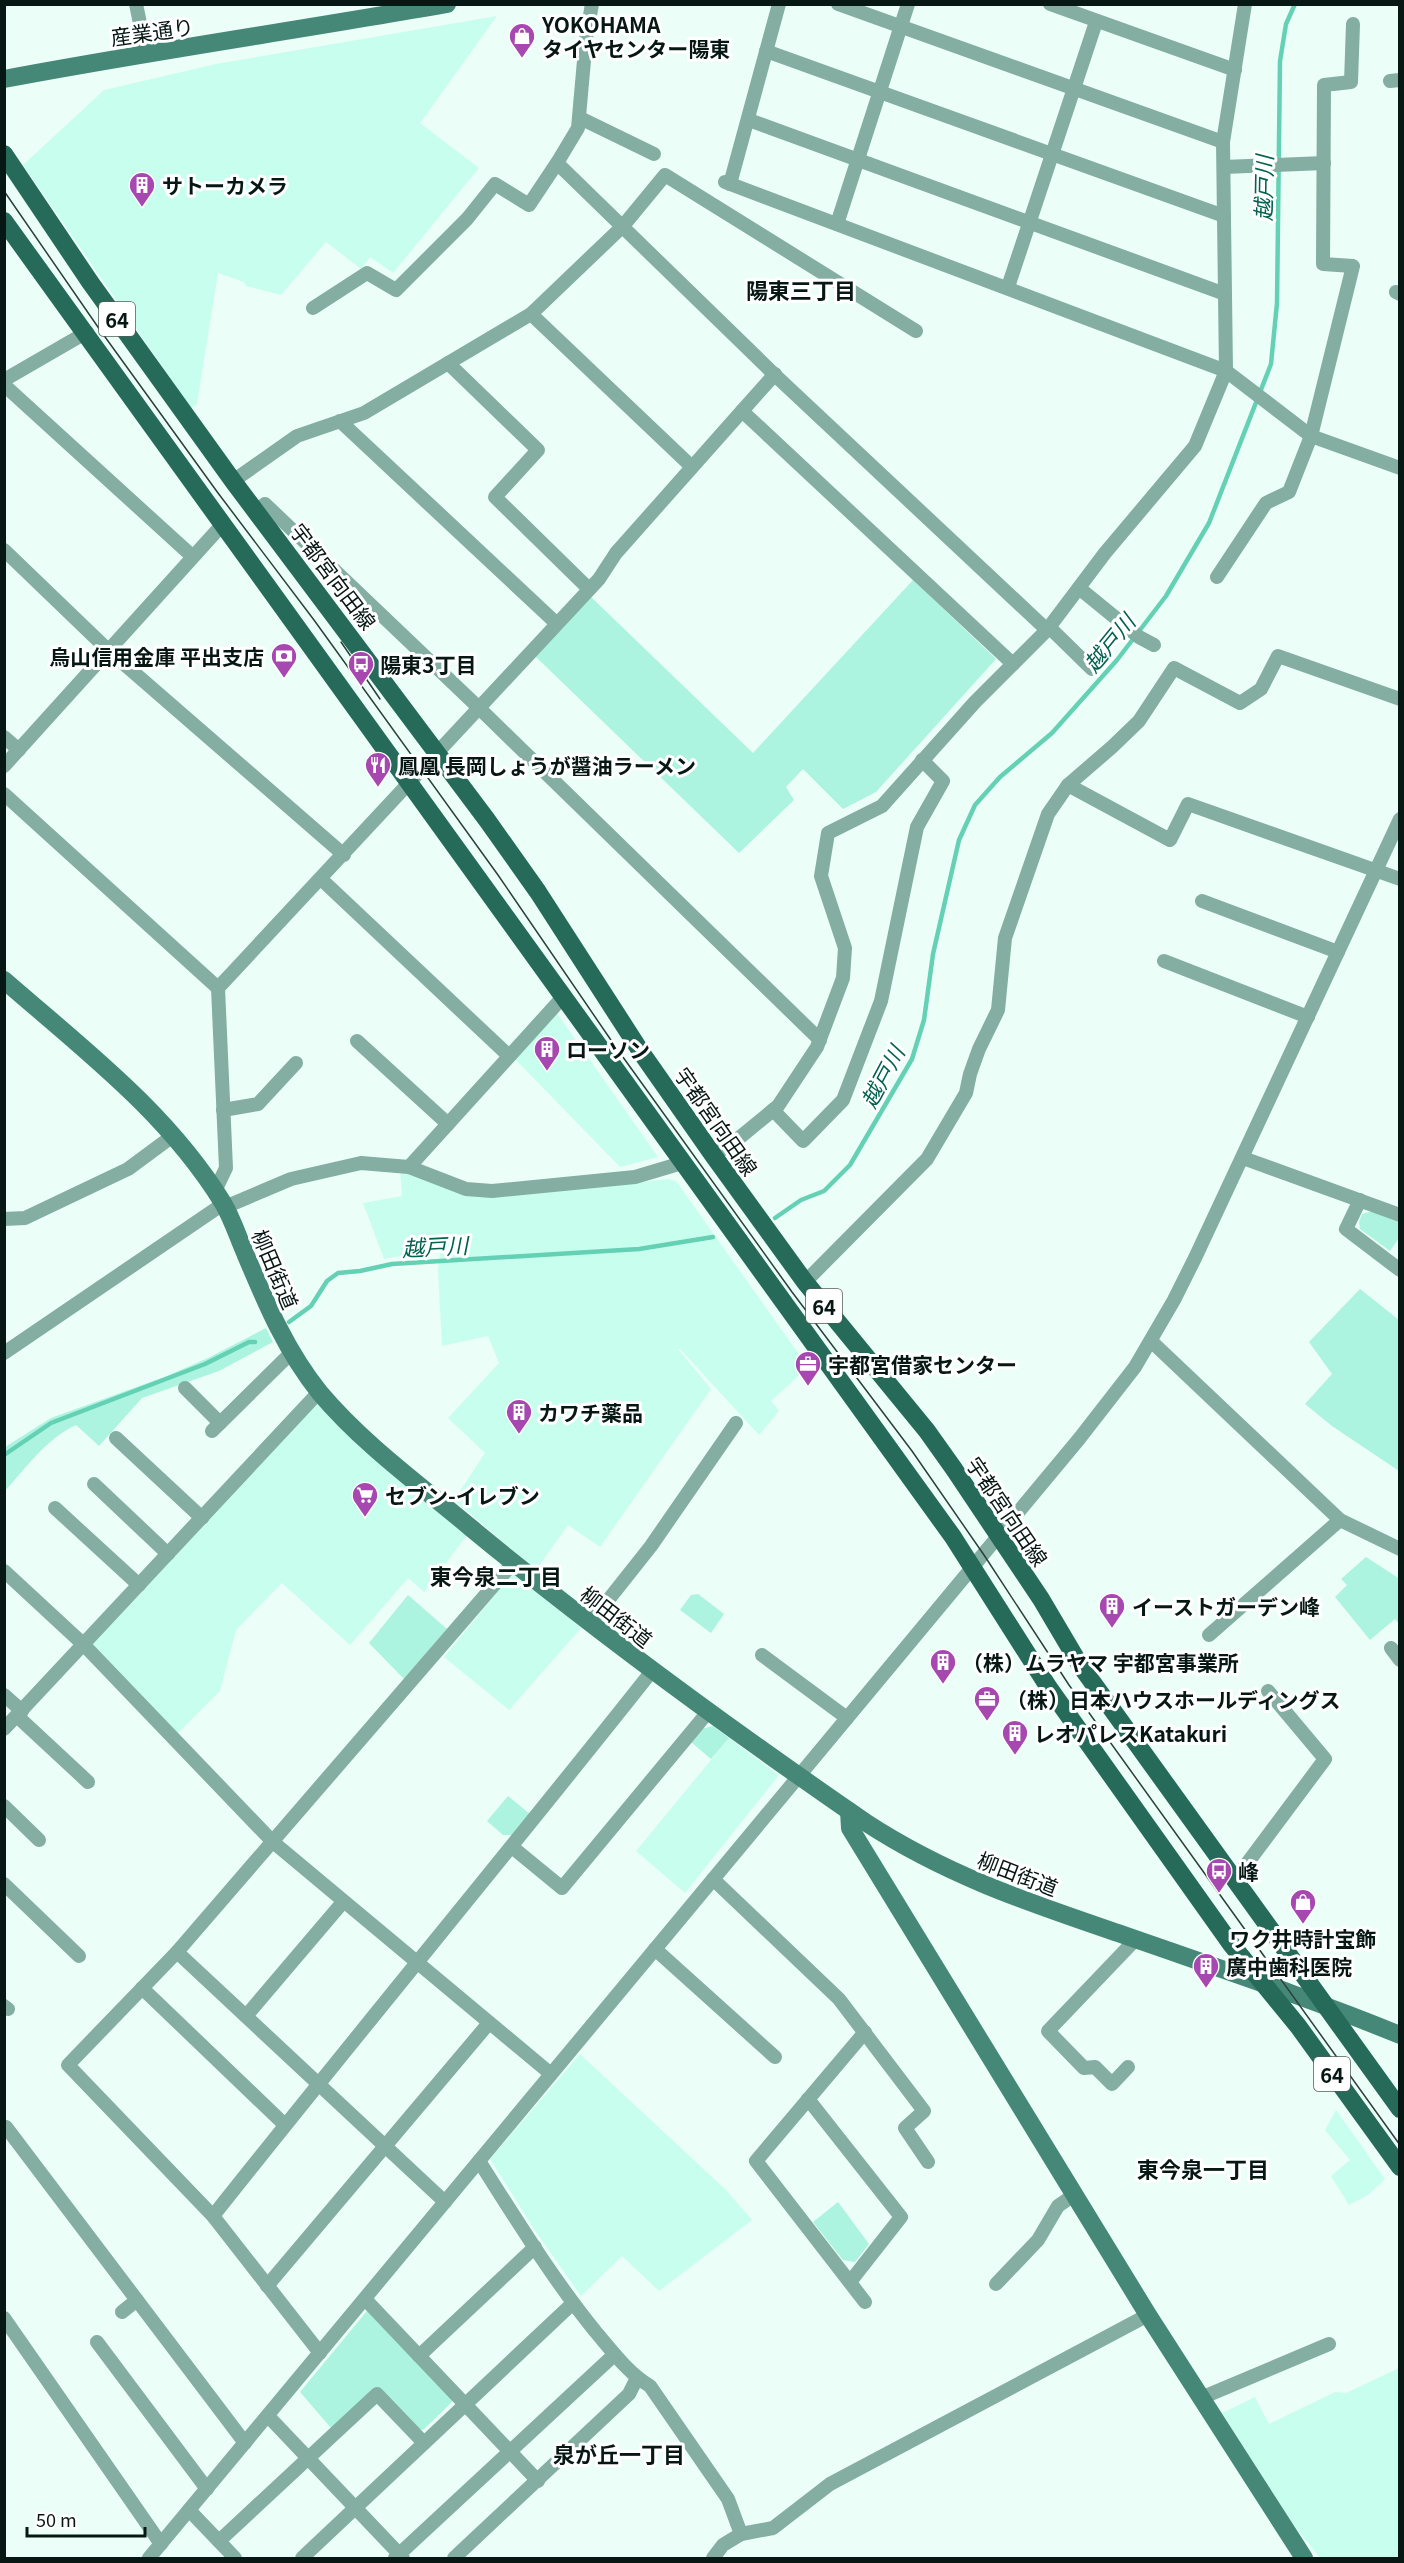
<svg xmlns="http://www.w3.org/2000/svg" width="1404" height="2563" viewBox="0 0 1404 2563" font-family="Georgia,'Noto Sans JP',serif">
<rect width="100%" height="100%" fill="#ecfef8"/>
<g fill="#c8feed">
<path d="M497 16 420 123 479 168 393 273 370 257 361 269 326 242 281 295 246 286 244 282 218 273 197 404 191 408 23 165 104 90 216 64Z"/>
<path d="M556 1012 658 1157 620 1167 514 1058Z"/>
<path d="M400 1170 464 1193 634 1183 668 1179 676 1181 808 1367 771 1401 779 1411 759 1435 680 1349H678L711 1389 600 1547 568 1525 536 1570 454 1500 485 1453 448 1418 499 1363 488 1336 442 1346 438 1270 441 1248 384 1259 363 1203 402 1196Z"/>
<path d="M315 1400 360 1447 467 1535 424 1592 408 1578 350 1645 282 1583 236 1630 220 1691 176 1735 90 1645Z"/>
<path d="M513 1573 581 1628 509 1710 444 1657Z"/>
<path d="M729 1738 779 1775 685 1893 636 1851Z"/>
<path d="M580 2054 727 2191 752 2220 659 2291 622 2256 581 2296 536 2232 490 2159Z"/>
<path d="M1336 2110 1385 2179 1368 2195 1349 2205 1331 2176 1350 2160 1325 2130Z"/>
<path d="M1399 2368V2558H1320L1292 2523 1222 2413 1255 2397 1269 2424 1335 2392 1346 2393Z"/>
</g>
<g fill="#acf4df">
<path d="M913 580 996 659 876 792 843 809 803 769 786 787 794 800 739 853 535 656 590 596 753 753Z"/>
<path d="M1373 1211 1399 1221V1238L1390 1251 1360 1229 1359 1222 1362 1214Z"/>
<path d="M1360 1289 1399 1320V1471L1332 1426 1305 1404 1332 1374 1309 1342Z"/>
<path d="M266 1328 273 1342 219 1371 142 1398 99 1446 76 1425C47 1438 26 1468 5 1491V1447L51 1418 167 1376 208 1358Z"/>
<path d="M1366 1557 1400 1579 1399 1624 1395 1619 1370 1640 1335 1597 1347 1585 1341 1579Z"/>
<path d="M698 1594 724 1614 711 1633 680 1610 691 1595Z"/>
<path d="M408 1595 447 1629 404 1679 369 1643Z"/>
<path d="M713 1726 729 1738 711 1759 691 1742 701 1729Z"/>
<path d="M508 1796 530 1814 513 1835H503L487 1821Z"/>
<path d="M838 2202 869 2244 855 2262 843 2260 813 2222Z"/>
<path d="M367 2311 452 2398V2402L423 2430 419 2429 381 2389 332 2429 300 2392Z"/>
</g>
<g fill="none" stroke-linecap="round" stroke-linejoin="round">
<g stroke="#64d1b5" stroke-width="4.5">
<path d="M775 1218 801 1200 824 1191 850 1165 912 1059 924 1020 933 954 959 840 975 805 1000 777 1052 733 1117 660 1166 596 1209 523 1271 364 1277 303 1280 61 1286 24 1295 4"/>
<path d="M289 1322 311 1306 327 1281 338 1273 360 1271 392 1264 639 1249 713 1237"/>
<path d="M4 1455 51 1423 205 1364 249 1342H255"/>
</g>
<g stroke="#83aea1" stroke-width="14">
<path d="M136 4 142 33 148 52"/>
<path d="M592 4 586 38 578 128 557 163 777 377 1047 630"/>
<path d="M838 4 1223 142"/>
<path d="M1050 4 1235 70"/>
<path d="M766 51 1224 216"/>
<path d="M1390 81 1400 80"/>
<path d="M580 118 654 154"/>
<path d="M749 120 1225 294"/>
<path d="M1224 167 1324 163"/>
<path d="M725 182 1226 371 1311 436 1400 468"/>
<path d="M730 184 779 4"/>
<path d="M837 224 908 4"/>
<path d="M1008 287 1096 22"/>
<path d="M1396 292 1400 294"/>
<path d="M313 308 367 273 396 290 467 219 495 184 529 205 557 163"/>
<path d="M531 314 692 467"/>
<path d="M448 363 538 450 495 497 589 589"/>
<path d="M4 380 87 332"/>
<path d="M4 385 192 556"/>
<path d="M742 411 775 374"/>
<path d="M340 421 556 623"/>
<path d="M233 481 297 436 364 413 531 314 623 226 665 175 916 331"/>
<path d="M256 511 265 504 478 707 820 1040"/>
<path d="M4 550 108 650 344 855"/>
<path d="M1217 577 1266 503 1289 492 1311 436 1353 266 1323 264 1324 85 1351 82 1353 24"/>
<path d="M1079 588 1139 637 1154 645"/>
<path d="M1049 627 1092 669"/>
<path d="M4 737 19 750"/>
<path d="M4 766 222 525"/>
<path d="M1068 785 1170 840 1188 804 1400 879"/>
<path d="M4 794 218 988"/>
<path d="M321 879 509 1056"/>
<path d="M1202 901 1338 952"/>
<path d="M1164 961 1308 1017"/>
<path d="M357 1041 448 1124"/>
<path d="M223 1110 258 1104 296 1063"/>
<path d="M773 1110 803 1141 843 1100 881 1001 917 827 943 781 922 760"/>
<path d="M713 1155 733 1143 778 1106 817 1047 843 978 845 948 821 876 828 833 882 806 975 702 1047 630 1105 553 1195 446 1226 371 1223 142 1245 4"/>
<path d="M1243 1158 1400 1215"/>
<path d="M409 1167 563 997"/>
<path d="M215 1191 226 1168 218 988 599 579 616 553 742 411 1013 664"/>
<path d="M1360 1200 1346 1229 1400 1270"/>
<path d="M225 1207 291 1179 361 1163 409 1167 466 1189 492 1191 635 1177 682 1163"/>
<path d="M4 1219 25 1218 128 1169 174 1135"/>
<path d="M805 1282 927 1159 966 1093 970 1074 979 1049 998 1010 1005 938 1048 814 1068 785 1112 747 1139 721 1174 668 1240 703 1261 689 1278 656 1400 699"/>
<path d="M1151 1341 1340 1520 1400 1549"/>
<path d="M4 1353 223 1204"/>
<path d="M185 1388 220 1423"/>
<path d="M212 1431 291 1353"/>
<path d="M116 1438 202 1518"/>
<path d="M94 1484 168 1554"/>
<path d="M55 1508 139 1585"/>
<path d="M4 1571 83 1644 273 1842 551 2074"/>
<path d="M590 1623 651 1546 736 1423"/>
<path d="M1209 1635 1340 1520"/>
<path d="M1391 1648 1400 1660"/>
<path d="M762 1655 847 1718"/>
<path d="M4 1695 22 1711"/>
<path d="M17 1716 88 1782"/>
<path d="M4 1729 319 1392"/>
<path d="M4 1806 39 1840"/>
<path d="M512 1847 562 1888 708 1712"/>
<path d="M713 1879 839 1999 924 2111 905 2128 928 2162"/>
<path d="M1234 1881 1325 1759 1268 1691"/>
<path d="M4 1884 79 1956"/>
<path d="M655 1949 775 2057"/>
<path d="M177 1952 445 2202"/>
<path d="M142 1988 285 2125"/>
<path d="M4 2006 8 2009"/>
<path d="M246 2016 343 1902"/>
<path d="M1128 2067 1112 2084 1095 2067 1084 2068 1048 2031 1136 1939"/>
<path d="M808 2099 901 2217 850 2282"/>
<path d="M6 2127 245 2443"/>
<path d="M479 2161C516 2219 552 2278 595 2331 612 2351 628 2373 650 2386L728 2499 741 2534 723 2545 713 2558"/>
<path d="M213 2216C358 2033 507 1854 652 1671"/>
<path d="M996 2284 1038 2240 1058 2206 1074 2195"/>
<path d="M267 2286 489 2023"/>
<path d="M365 2299 538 2481"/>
<path d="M865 2302 756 2161 865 2032"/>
<path d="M122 2312 137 2300"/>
<path d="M4 2318 161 2544"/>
<path d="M97 2342 207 2489"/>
<path d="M320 2353 213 2216 68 2065 177 1952 513 1563"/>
<path d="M419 2356 535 2247"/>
<path d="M1201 2398 1329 2344"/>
<path d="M268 2416 403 2558"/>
<path d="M189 2510 235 2558"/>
<path d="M741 2534 773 2528 830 2484 1148 2315"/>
<path d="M219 2541 377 2394 424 2443"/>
<path d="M149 2558 1079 1439 1135 1367 1174 1300 1195 1258 1400 819"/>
<path d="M302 2558 573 2303"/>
<path d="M395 2558 614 2355"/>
<path d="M454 2558 629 2394 637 2378"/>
</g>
<g stroke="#468877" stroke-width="18">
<path d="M4 79C152 51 300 30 447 4"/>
<path d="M4 980C83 1049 167 1112 223 1203 232 1218 238 1237 245 1253 266 1303 286 1351 320 1393 364 1445 420 1485 471 1528 598 1633 730 1729 865 1822 946 1875 1027 1902 1118 1933 1212 1966 1307 1997 1400 2035"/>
<path d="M849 1811 850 1828 1148 2315 1304 2558"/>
</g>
<g stroke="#266b5a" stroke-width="18">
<path d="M4 154 90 282 233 481 487 820 538 892 643 1055 713 1155 805 1282 927 1431 954 1469 1041 1599 1080 1665 1400 2109"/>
<path d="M4 221 953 1537 1049 1688 1231 1944 1298 2026 1400 2167"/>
</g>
<g stroke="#2d3f3a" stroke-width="1.5">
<path d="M4 191 100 330 218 493 314 620 498 875 615 1046 792 1292 912 1451 984 1555 1069 1685 1400 2145"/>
<path d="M341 642 380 699"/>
</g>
</g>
<defs>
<g id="shop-pin" transform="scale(1.35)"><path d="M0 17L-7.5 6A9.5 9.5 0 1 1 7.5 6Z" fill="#a747b0" stroke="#fff"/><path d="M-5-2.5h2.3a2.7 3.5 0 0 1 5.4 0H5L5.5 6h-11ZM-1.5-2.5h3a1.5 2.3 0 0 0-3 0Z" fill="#fff"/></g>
<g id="building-pin" transform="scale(1.35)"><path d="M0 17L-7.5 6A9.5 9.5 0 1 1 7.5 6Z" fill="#a747b0" stroke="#fff"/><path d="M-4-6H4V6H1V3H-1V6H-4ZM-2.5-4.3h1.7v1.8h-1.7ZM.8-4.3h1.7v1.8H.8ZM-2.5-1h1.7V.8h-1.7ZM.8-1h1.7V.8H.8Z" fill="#fff"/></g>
<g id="bank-pin" transform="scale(1.35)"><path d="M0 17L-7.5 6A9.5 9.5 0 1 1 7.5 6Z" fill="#a747b0" stroke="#fff"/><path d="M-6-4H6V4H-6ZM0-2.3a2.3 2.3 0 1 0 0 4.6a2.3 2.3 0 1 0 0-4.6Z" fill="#fff"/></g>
<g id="bus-pin" transform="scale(1.35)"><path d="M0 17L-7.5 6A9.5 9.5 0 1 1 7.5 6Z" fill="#a747b0" stroke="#fff"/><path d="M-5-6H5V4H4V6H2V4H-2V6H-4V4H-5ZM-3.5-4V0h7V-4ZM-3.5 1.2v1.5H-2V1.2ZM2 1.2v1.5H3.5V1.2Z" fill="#fff"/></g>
<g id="restaurant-pin" transform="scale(1.35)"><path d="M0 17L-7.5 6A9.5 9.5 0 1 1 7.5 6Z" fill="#a747b0" stroke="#fff"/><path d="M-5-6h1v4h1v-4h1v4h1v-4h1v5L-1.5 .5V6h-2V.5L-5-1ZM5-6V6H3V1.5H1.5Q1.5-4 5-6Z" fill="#fff"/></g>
<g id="office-pin" transform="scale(1.35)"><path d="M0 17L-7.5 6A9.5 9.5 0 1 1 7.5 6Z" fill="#a747b0" stroke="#fff"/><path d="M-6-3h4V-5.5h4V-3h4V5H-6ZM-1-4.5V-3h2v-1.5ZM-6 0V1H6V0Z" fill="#fff"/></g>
<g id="supermarket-pin" transform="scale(1.35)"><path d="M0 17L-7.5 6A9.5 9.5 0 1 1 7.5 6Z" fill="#a747b0" stroke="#fff"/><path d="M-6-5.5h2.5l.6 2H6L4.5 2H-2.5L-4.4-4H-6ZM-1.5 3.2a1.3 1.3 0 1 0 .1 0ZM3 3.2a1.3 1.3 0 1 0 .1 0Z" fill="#fff"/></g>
</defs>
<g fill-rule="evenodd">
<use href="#shop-pin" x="522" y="36"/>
<use href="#building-pin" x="142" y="185"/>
<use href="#bank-pin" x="284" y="656"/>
<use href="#bus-pin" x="361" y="664"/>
<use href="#restaurant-pin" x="378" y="765"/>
<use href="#building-pin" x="547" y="1049"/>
<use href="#office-pin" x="808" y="1364"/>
<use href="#building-pin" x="519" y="1412"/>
<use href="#supermarket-pin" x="365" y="1495"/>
<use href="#building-pin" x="1112" y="1606"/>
<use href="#building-pin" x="943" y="1662"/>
<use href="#office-pin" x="987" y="1699"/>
<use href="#building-pin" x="1015" y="1733"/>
<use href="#bus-pin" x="1219" y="1871"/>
<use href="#shop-pin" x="1303" y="1902"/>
<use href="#building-pin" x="1206" y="1966"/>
</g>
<g text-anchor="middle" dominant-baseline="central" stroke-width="6" stroke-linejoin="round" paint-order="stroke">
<g fill="#fff" stroke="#515d5a" stroke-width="1.5">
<rect x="99" y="302" width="36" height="34" rx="4.5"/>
<rect x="806" y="1289" width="36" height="34" rx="4.5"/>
<rect x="1314" y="2057" width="36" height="34" rx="4.5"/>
</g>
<g font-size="20" font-weight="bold" fill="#071814">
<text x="117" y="319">64</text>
<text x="824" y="1306">64</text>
<text x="1332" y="2074">64</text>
</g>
<g font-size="21" font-weight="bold" fill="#071814" stroke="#fff" text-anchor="start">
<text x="542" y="24">YOKOHAMA<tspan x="542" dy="24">タイヤセンター陽東</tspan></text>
<text x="162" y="185">サトーカメラ</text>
<text x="264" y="656" text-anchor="end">烏山信用金庫 平出支店</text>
<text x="380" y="664">陽東3丁目</text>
<text x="398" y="765">鳳凰 長岡しょうが醤油ラーメン</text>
<text x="566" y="1049">ローソン</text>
<text x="828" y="1364">宇都宮借家センター</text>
<text x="538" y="1412">カワチ薬品</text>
<text x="385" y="1495">セブン-イレブン</text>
<text x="1132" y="1606">イーストガーデン峰</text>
<text x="962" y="1662">（株）ムラヤマ 宇都宮事業所</text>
<text x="1006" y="1699">（株）日本ハウスホールディングス</text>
<text x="1034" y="1733">レオパレスKatakuri</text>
<text x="1238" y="1871">峰</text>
<text x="1303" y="1938" text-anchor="middle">ワク井時計宝飾</text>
<text x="1226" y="1966">廣中歯科医院</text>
</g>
<g font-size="21" fill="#071814" stroke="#fff">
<text transform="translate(152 31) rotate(-8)">産業通り</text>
<text transform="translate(334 576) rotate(53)">宇都宮向田線</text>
<text transform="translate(717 1121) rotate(55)">宇都宮向田線</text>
<text transform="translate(276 1269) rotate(67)">柳田街道</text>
<text transform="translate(1008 1511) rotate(56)">宇都宮向田線</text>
<text transform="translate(617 1616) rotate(38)">柳田街道</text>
<text transform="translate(1018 1873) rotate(21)">柳田街道</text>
</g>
<g font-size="22" font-style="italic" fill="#026250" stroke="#fff">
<text transform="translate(1262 188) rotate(-89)">越戸川</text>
<text transform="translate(1108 642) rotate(-51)">越戸川</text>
<text transform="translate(881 1076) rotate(-62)">越戸川</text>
<text transform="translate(435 1245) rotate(-3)">越戸川</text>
</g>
<g font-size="22" font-weight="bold" fill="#071814" stroke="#fff">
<text x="801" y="289">陽東三丁目</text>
<text x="496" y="1575">東今泉二丁目</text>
<text x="1203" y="2168">東今泉一丁目</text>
<text x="619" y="2453">泉が丘一丁目</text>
</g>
</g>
<rect width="1404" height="2563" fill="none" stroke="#071814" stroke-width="12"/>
<path d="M27 2527v9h118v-9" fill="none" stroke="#071814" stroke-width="3"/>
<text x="36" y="2527" font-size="18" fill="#071814" stroke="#ffffff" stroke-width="4.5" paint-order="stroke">50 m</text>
</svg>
